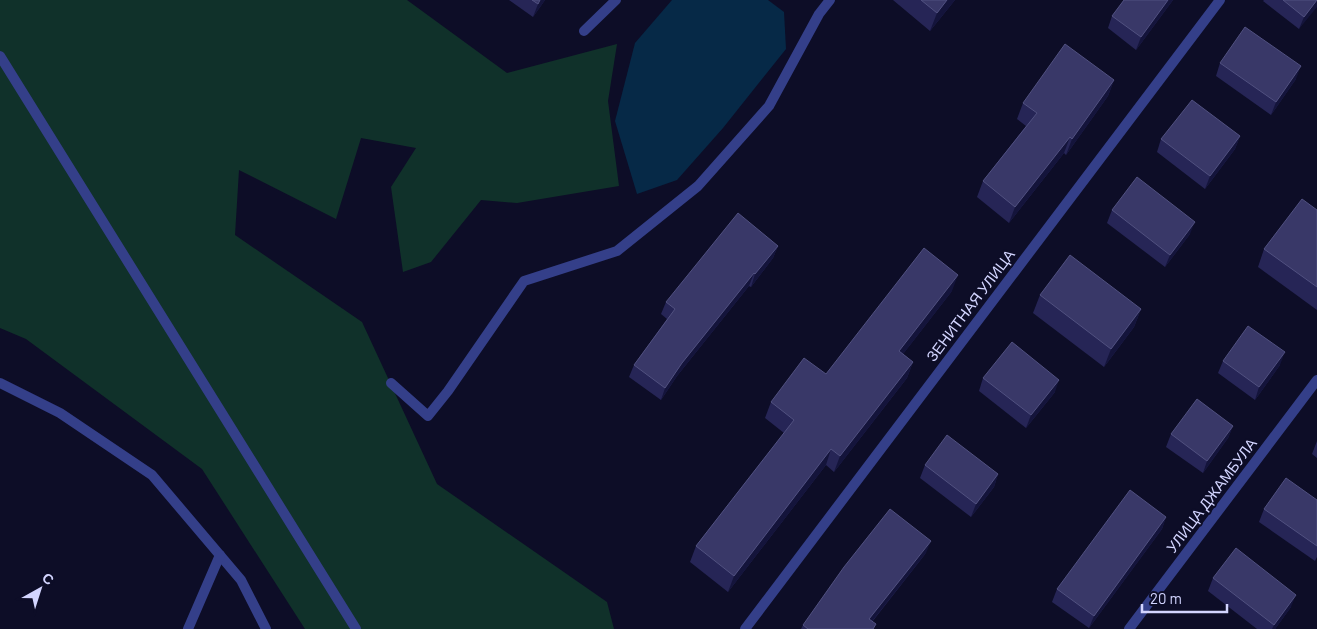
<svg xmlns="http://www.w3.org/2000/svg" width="1317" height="629" viewBox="0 0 1317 629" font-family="Barlow,sans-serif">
<rect width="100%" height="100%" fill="#0d0d27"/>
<path fill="#10312a" d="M0 0H407L507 73 617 44 608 101 619 186 517 203 481 200 431 262 403 272 391 187 416 148 361 138 336 219 239 170 235 235 362 322 437 484 607 602 614 629H305L202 469 26 339 0 328Z"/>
<path fill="#062947" d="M672 0H768L784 12 786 49 723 128 677 180 637 194 615 121 635 43Z"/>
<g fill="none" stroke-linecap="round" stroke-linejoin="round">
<g stroke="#343f89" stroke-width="10">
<path d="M0 56 356 629"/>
<path d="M0 383 60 413 152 475 241 580 266 629"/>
<path d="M188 629 220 555"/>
</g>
<g stroke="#343f89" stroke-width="10">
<path d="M584 31 616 0"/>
<path d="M391 383 428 416 448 391 524 281 617 251 698 186 769 106 819 14 830 0"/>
<path d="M745 629 1220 0"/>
<path d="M1129 629 1317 380"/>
</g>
</g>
<g fill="#262556">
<path d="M509 0H545L533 17Z"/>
<path d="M893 0H955L930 31Z"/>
<path d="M1124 0H1173L1136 50 1108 28 1112 16Z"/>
<path d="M1264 0H1317L1299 29 1263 1Z"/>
<path d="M1220 63 1296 79 1271 115 1216 76Z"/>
<path d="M1114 80 1108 96 1066 155 1064 153 1009 223 977 197 983 181 1026 126 1017 119 1023 103Z"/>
<path d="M1240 136 1235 149 1205 189 1157 152 1161 139Z"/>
<path d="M1112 210 1190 234 1165 267 1107 223Z"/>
<path d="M1317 210V310L1258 267 1264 249Z"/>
<path d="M778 246 773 258 751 287 749 286 677 376 661 400 629 377 634 365 667 319 661 314 666 302Z"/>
<path d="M952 291 903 354 913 362 907 378 834 472 826 465 728 592 690 562 696 546 784 433 765 418 771 402 826 374Z"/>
<path d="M1040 295 1141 309 1134 327 1104 367 1033 313Z"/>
<path d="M1223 361 1280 365 1255 400 1218 373Z"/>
<path d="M983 378 1055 392 1026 428 979 391Z"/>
<path d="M1233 426 1228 438 1203 473 1166 447 1171 434Z"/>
<path d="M1317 441V458L1312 454Z"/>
<path d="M925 465 998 474 994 487 971 517 920 478Z"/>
<path d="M1317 500V557L1315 561 1259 522 1264 509Z"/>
<path d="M1166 517 1162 529 1089 628 1052 602 1057 589Z"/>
<path d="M926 553 872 622 874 629H801L803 625Z"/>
<path d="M1213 578 1291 607 1275 629H1257L1208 591Z"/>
</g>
<g fill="#14143b">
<path d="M540 0H545L533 17 538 4Z"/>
<path d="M947 0H955L930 31 937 13Z"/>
<path d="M1168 0H1173L1136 50 1141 37Z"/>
<path d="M1317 0V7L1299 29 1304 17Z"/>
<path d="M1301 66 1296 79 1271 115 1276 102Z"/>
<path d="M1114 80 1108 96 1066 155 1072 139Z"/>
<path d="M1240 136 1235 149 1205 189 1210 176Z"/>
<path d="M1070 137 1064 153 1009 223 1015 207Z"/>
<path d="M1195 222 1190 234 1165 267 1170 255Z"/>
<path d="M778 246 773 258 751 287 755 274Z"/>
<path d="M754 273 749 286 677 376 661 400 665 388 682 363Z"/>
<path d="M958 275 952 291 893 367 899 351Z"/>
<path d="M1141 309 1134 327 1104 367 1111 349Z"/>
<path d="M1285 352 1280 365 1255 400 1259 387Z"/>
<path d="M913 362 907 378 834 472 840 456Z"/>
<path d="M1059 380 1055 392 1026 428 1031 415Z"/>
<path d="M1233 426 1228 438 1203 473 1207 461Z"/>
<path d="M831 449 826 465 728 592 734 576Z"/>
<path d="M998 474 994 487 971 517 976 504Z"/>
<path d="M1166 517 1162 529 1089 628 1094 616Z"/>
<path d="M931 541 926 553 866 629 869 619Z"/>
<path d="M1296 595 1291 607 1275 629H1272L1274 625Z"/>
</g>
<g fill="#393868" stroke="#515180">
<path d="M532 0H540L538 4Z"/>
<path d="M921 0H947L937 13Z"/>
<path d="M1124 0H1168L1141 37 1112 16Z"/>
<path d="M1283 0H1317L1304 17Z"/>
<path d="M1245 27 1301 66 1276 102 1220 63Z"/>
<path d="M1065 44 1114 80 1072 139 1070 137 1015 207 983 181 1037 113 1023 103Z"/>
<path d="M1192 100 1240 136 1210 176 1161 139Z"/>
<path d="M1137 177 1195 222 1170 255 1112 210Z"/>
<path d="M1302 199 1317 210V287L1264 249Z"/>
<path d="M738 213 778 246 755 274 754 273 682 363 665 388 634 365 675 309 666 302Z"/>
<path d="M924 248 958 275 899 351 913 362 840 456 831 449 734 576 696 546 794 420 771 402 804 358 826 374Z"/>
<path d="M1070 255 1141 309 1111 349 1040 295Z"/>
<path d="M1248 326 1285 352 1259 387 1223 361Z"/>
<path d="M1012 342 1059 380 1031 415 983 378Z"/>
<path d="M1197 399 1233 426 1207 461 1171 434Z"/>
<path d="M947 435 998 474 976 504 925 465Z"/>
<path d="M1286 478 1317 500V546L1264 509Z"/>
<path d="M1130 490 1166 517 1094 616 1057 589Z"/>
<path d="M890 509 931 541 869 619 876 624 873 629H808L803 625 844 567Z"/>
<path d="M1236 548 1296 595 1274 625 1213 578Z"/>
</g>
<g text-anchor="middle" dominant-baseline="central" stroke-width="4" stroke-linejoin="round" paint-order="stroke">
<g font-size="15" fill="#d3d5ff" stroke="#0d0d27">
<text transform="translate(970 305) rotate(-53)">ЗЕНИТНАЯ УЛИЦА</text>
<text transform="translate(1211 495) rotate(-53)">УЛИЦА ДЖАМБУЛА</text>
</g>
</g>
<g transform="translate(40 589) rotate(39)" stroke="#0d0d27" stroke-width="4" paint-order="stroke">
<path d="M0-4L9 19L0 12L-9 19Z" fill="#d3d5ff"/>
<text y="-8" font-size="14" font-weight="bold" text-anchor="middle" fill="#d3d5ff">С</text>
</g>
<path d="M1142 604v8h85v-8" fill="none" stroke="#d3d5ff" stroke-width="2.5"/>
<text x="1150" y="604" font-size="15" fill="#d3d5ff" stroke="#0d0d27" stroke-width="4" paint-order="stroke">20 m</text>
</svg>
